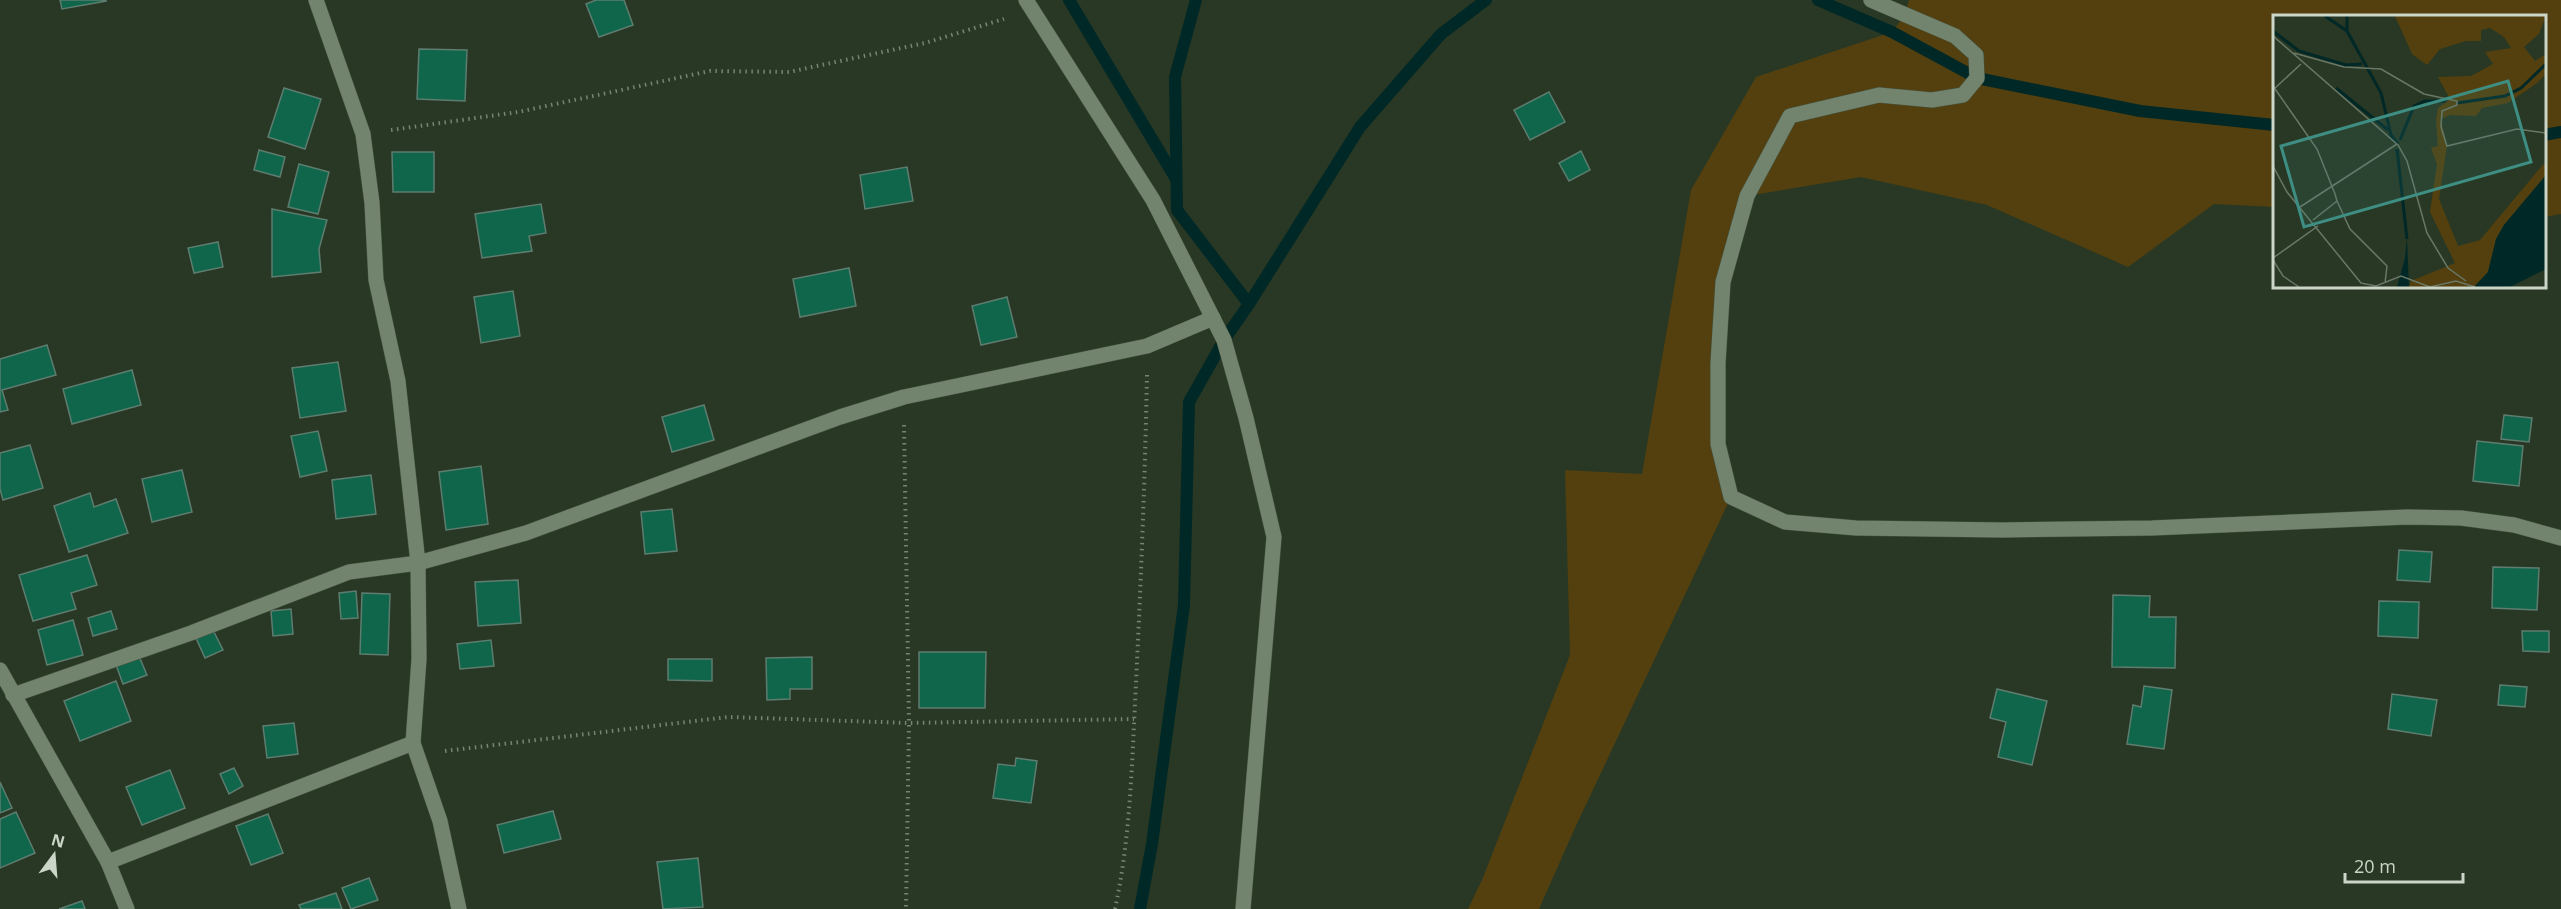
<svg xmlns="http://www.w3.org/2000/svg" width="2561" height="909" viewBox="0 0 2561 909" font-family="'Open Sans',sans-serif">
<rect width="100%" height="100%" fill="#283824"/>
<path fill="#54400e" d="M1909 0H2561V214L2545 217 2544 16H2274V207L2214 204 2128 267 1987 205 1861 177 1747 196 1723 282 1718 444 1731 497 1574 830 1539 909H1468L1482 880 1570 655 1565 470 1642 474 1691 190 1756 77 1892 32 1905 15Z"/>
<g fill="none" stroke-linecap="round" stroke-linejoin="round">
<g stroke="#002827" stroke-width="12">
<path d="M1069 0 1176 179"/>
<path d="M1818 0 1892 32 1977 78 2140 111 2274 125"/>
<path d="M2544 135 2561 132"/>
<path d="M1249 304 1360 127 1441 34 1486 0"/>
<path d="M1140 909 1152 844 1184 605 1189 402 1224 340 1249 304 1177 210 1175 77 1196 0"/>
</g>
</g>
<g fill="#0f664a" stroke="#5e7c6f" stroke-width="1.5">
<path d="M60 0H106V1L62 9Z"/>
<path d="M596 0H624L633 25 599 37 586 4Z"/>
<path d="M419 49 467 50 465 101 417 99Z"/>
<path d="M284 88 321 99 305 149 268 137Z"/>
<path d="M1549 92 1565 122 1530 140 1514 110Z"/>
<path d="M259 150 285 157 280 177 254 170Z"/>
<path d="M1581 151 1590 170 1569 181 1559 163Z"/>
<path d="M392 152H434V192H393Z"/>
<path d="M299 164 329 172 318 214 288 207Z"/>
<path d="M907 167 913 201 865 209 860 175Z"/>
<path d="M541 204 546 233 529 236 532 251 482 258 475 214Z"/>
<path d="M272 209 327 220 319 249 321 272 272 277Z"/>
<path d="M218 242 223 267 194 273 188 248Z"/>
<path d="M849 268 856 306 800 317 793 279Z"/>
<path d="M513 291 520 336 481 343 474 297Z"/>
<path d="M1007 297 1017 337 981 345 972 306Z"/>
<path d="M47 345 56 375 2 390 8 410 0 412V359Z"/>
<path d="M338 362 346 411 300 418 292 368Z"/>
<path d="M132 370 141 405 72 424 63 389Z"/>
<path d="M704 405 714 440 672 452 662 417Z"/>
<path d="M2504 415 2532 418 2529 442 2501 439Z"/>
<path d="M318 431 327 471 300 477 291 436Z"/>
<path d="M2477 441 2523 446 2519 486 2473 481Z"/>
<path d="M30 445 43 488 3 500 0 489V453Z"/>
<path d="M481 466 488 524 446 530 439 472Z"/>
<path d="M182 470 192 512 152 522 142 479Z"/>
<path d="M371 475 376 514 336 519 332 480Z"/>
<path d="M90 493 94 507 116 499 128 533 69 552 54 506Z"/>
<path d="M672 509 677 551 645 554 641 512Z"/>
<path d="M2399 550 2432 552 2430 582 2397 580Z"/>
<path d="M87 555 97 585 71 593 76 609 33 621 19 575Z"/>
<path d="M2493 567 2539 568 2537 610 2492 608Z"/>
<path d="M518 580 521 623 478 626 475 582Z"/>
<path d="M356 591 358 618 341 619 339 593Z"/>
<path d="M362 593 390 594 388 655 360 654Z"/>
<path d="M2113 595 2150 596 2149 617H2176L2175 668 2112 667Z"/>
<path d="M2379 601 2419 602 2418 638 2378 636Z"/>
<path d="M291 609 293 634 273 636 271 611Z"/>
<path d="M111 611 117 629 93 636 88 618Z"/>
<path d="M73 620 83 655 47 665 38 630Z"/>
<path d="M213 630 223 650 205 658 196 638Z"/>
<path d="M2522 631H2549V652L2523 651Z"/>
<path d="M491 640 494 666 460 669 457 644Z"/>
<path d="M919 652H986L985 708H919Z"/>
<path d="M139 656 147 675 123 684 116 665Z"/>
<path d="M812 657V689H790V699L767 700 766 658Z"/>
<path d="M668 659H712V681L668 680Z"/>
<path d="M116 681 131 721 80 741 64 701Z"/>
<path d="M2500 685 2527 687 2525 707 2498 705Z"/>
<path d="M2144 686 2172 690 2164 749 2127 744 2133 705 2141 707Z"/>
<path d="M1997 689 2047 701 2032 765 1998 757 2006 722 1990 718Z"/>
<path d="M2392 694 2437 700 2431 736 2388 729Z"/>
<path d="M294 723 298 754 267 758 263 726Z"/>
<path d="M1016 758 1037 761 1031 803 993 798 998 764 1015 766Z"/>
<path d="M234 768 243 786 229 794 220 774Z"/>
<path d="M170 770 185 808 142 825 126 787Z"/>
<path d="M0 782 12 808 0 813Z"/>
<path d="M553 811 561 839 504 853 497 825Z"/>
<path d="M16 812 35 853 0 868V819Z"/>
<path d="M268 814 283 853 251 865 236 826Z"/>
<path d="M698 858 703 907 663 909 657 862Z"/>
<path d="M369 878 378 900 351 909 342 888Z"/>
<path d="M336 893 342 909H301L299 905Z"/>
<path d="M82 901 85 909H59Z"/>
</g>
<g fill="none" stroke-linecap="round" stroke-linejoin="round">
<g stroke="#445241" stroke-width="16">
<g id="minor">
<path d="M1026 0 1153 200 1224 340 1246 418 1274 537 1243 909"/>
<path d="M1871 0 1955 36 1976 55 1977 78 1963 95 1932 100 1879 95 1790 116 1747 196 1723 282 1718 363V444L1731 497 1785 522 1856 528 2002 530 2152 528 2407 517 2461 518 2514 525 2561 538"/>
<path d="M0 670 108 862 127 909"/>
<path d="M13 695 191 633 349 572 418 563 526 533 840 417 904 397 1147 346 1213 318"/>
<path d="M413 743 440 821 459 909"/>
<path d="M108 862 413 743 419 659 418 563 398 381 376 280 372 203 363 134 316 0"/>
</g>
</g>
<g stroke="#778474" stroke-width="4" stroke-dasharray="1.5 4.5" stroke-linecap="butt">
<path d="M391 130 518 112 710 71 789 72 925 43 1004 19"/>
<path d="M904 425 909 723 906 909"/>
<path d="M445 751 728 717 909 723 1134 719"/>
<path d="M1115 909C1131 835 1132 759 1136 683 1141 580 1145 477 1147 374"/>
</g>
<use href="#minor" stroke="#72846d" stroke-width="15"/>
</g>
<g transform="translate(2273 15)">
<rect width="273" height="273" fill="#283824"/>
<path d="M122 1H273L266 19 251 32 262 46 273 39V59L264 68 235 88 209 93 203 101 177 100 168 104 174 131 166 184 185 231 207 225 273 146V160L231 210 223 224 215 257 201 272H136L138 266 182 248 157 197 164 149 158 133 165 131 163 105 165 93 177 84 165 62 198 61 220 49 212 37 238 33 231 22 217 13 208 15V26H193L167 34 154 50 139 39Z" fill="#54400e"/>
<path d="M273 160V254L237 272H201L215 257 223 224 231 210ZM134 223 136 272H124L132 243Z" fill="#002827"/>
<path fill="none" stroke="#002827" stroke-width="3" d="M52 1 74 16M74 1V16L108 78 118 120 125 129M0 16 26 36 73 50 89 49M63 73 115 115M184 88 232 81 248 73 273 49M127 125 141 91 152 86H173M124 134 134 224"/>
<path fill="none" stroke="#697766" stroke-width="1.5" d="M0 21 125 130 134 146 154 218 175 253 193 266M21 38 71 52 108 54 151 79 184 86V90L169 96 168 112 174 131 244 114 273 118M0 71 44 134 62 179 64 186 40 205M1 74 28 49M0 151 14 177 88 268 103 271 128 261 157 272 183 266 202 272M64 186 77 214 114 251 112 268M27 192 124 129M0 243 45 211M0 245 10 261 26 272"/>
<path fill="#3e8e84" fill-opacity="0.15" stroke="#3e8e84" stroke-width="3" d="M235 66 258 147 31 212 8 131Z"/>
<rect width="273" height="273" fill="none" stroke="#cbd5c8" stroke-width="3"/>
</g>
<g transform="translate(54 855) rotate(16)" stroke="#283824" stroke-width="4.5" paint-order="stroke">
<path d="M0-4.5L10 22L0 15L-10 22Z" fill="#cbd5c8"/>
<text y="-9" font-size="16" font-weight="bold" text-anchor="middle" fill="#cbd5c8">N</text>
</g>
<path d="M2345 873v9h118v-9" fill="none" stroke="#cbd5c8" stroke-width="3"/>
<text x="2354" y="873" font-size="18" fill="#cbd5c8" stroke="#283824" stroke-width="4.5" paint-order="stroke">20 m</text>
</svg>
